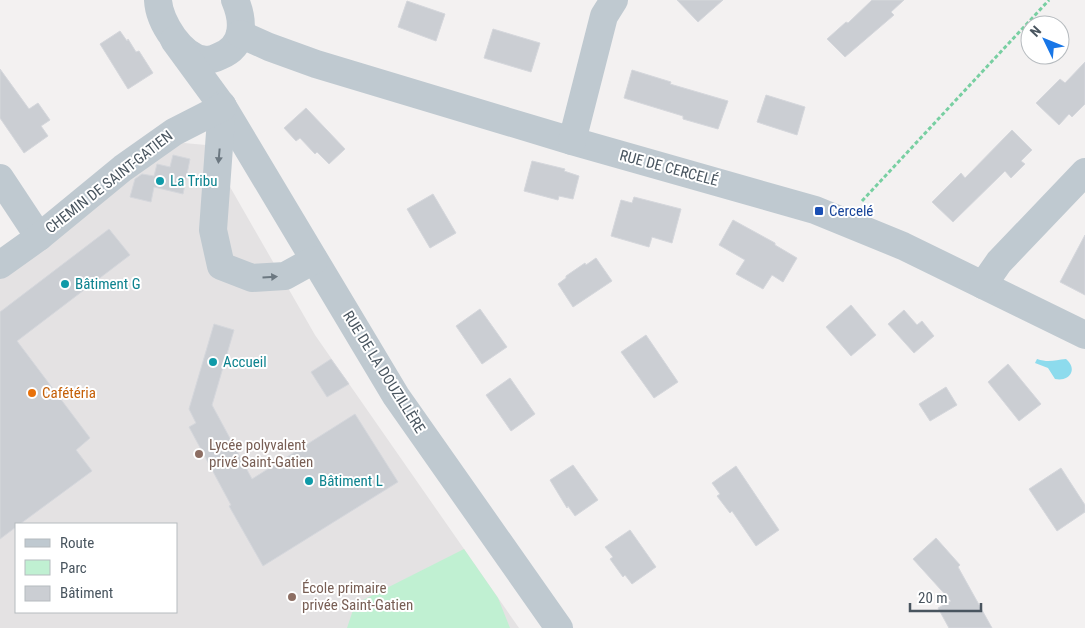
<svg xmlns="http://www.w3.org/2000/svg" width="1085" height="628" viewBox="0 0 1085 628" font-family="'Roboto Condensed',sans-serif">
<rect width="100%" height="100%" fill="#f3f1f1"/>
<path fill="#e4e2e3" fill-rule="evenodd" d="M173 142 206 145 315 335 519 628H0V276ZM16 524H176V612H16Z"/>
<path fill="#c0f0d2" d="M464 549 498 598 510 628H347L355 604Z"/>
<path fill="#8ddbed" d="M1037 359C1049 363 1055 360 1066 359 1078 369 1070 382 1055 379L1048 368 1035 363Z"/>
<g fill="#cbced3" stroke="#d5d7dc">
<path d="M677 0H723L698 22Z"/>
<path d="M872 0H904L891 12 894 15 845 57 827 39 846 22 848 23Z"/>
<path d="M407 1 445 14 436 41 398 27Z"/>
<path d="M493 29 540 43 531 72 484 58Z"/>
<path d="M120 31 127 41 128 39 136 52 139 51 153 73 128 89 100 44Z"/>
<path d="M1085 62V104L1072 117 1069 114 1059 125 1036 103 1060 79 1065 83Z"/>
<path d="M0 69 29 109 38 103 50 120 41 126 48 136 24 153 0 118Z"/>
<path d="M632 70 671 82 670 84 728 101 718 129 683 119V116L624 98Z"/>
<path d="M766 95 805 107 797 135 757 122Z"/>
<path d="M306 108 345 149 329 164 317 152 315 154 300 138 296 141 284 128Z"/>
<path d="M1012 130 1032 150 1021 161 1025 164 1011 178 1005 171 953 222 932 202 961 173 965 178Z"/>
<path d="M173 155 190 159 183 194 154 187 151 202 130 197 135 179 142 174 154 176 157 164 170 167Z"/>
<path d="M532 161 565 169 564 171 579 176 573 199 559 196 558 200 524 191Z"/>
<path d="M433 194 456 233 430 248 407 209Z"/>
<path d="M634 197 681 209 672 243 652 237 649 247 611 236 621 200 632 203Z"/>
<path d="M733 220 775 243V245L797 258 783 282 772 275 763 289 736 274 745 260 719 245Z"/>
<path d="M109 229 130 255 17 341 90 438 76 450 92 471 20 524H16V527L0 539V312Z"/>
<path d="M1085 235V295L1060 282Z"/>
<path d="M596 258 612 281 573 307 558 284 566 278V276L585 263 586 265Z"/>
<path d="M851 305 876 335 851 356 826 327Z"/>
<path d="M480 309 507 347 482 364 456 326Z"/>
<path d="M904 310 917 325 922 321 934 336 914 353 888 324Z"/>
<path d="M214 324 234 330 212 405 252 479 355 414 398 482 263 566 229 506 231 505 189 427 196 423 189 409Z"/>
<path d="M646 335 678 382 654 398 621 352Z"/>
<path d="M331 359 349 384 327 397 311 372Z"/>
<path d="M1008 364 1041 404 1019 421 988 382Z"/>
<path d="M510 378 535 414 511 431 486 395Z"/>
<path d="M946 387 957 405 930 421 919 404Z"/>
<path d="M573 465 598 500 575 516 568 506 567 508 550 480Z"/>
<path d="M736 466 779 530 756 546 732 511 730 513 717 496 720 494 712 483Z"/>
<path d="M1061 468 1085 505V512L1057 531 1029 489Z"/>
<path d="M630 530 656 567 632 584 625 575 623 577 610 559 613 557 605 547Z"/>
<path d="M936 538 960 565 958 567 992 628H949L938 608 951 601 913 559Z"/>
</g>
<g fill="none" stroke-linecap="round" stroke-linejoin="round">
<path stroke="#78cfa2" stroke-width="3" stroke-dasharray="4 2.5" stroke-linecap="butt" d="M862 201 1049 0"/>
<g stroke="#bfc9d0" stroke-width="28">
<path d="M158 0C159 22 182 58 206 60 211 60 216 58 220 56 245 46 244 21 235 0"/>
<path d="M240 34 269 47 316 64 572 141 815 210 903 246 1085 335"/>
<path d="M174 40 223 107 396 396 559 628"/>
<path d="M222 105 213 230 221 266 252 278 285 276 314 260"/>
<path d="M572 141 604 16 614 0"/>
<path d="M0 178 39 237"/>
<path d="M0 265 39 237 123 168 174 132 223 107"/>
<path d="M983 285 999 262 1085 172"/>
</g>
</g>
<defs><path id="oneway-solid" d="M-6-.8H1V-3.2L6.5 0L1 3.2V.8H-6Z" transform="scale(1.25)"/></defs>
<g fill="#6c7881">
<use href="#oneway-solid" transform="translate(219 156) rotate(95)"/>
<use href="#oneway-solid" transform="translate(270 277) rotate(-4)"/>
</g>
<g fill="#0f9aa8" stroke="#fff" stroke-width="2">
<circle cx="160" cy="181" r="5"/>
<circle cx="65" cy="284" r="5"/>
<circle cx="213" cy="362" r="5"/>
<circle cx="309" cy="481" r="5"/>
</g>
<rect fill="#1a4fb4" stroke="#fff" stroke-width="2" x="814" y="206" width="10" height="10" rx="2.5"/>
<circle fill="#e8710a" stroke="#fff" stroke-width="2" cx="32" cy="393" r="5"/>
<g fill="#8d6e63" stroke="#fff" stroke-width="2">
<circle cx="199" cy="454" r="5"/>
<circle cx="292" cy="597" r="5"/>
</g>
<g text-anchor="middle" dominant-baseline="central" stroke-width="4" stroke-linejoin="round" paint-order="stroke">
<g font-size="15" fill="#49555f" stroke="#fff">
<text transform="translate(669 168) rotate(15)">RUE DE CERCELÉ</text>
<text transform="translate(109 182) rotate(-38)">CHEMIN DE SAINT-GATIEN</text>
<text transform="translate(384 372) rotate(58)">RUE DE LA DOUZILLÈRE</text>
</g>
<g font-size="15" fill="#0d838f" stroke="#fff" text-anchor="start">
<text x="170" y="181">La Tribu</text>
<text x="75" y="284">Bâtiment G</text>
<text x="223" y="362">Accueil</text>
<text x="319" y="481">Bâtiment L</text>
</g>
<g font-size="15" fill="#164399" stroke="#fff" text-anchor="start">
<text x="829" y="211">Cercelé</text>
</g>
<g font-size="15" fill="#c56008" stroke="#fff" text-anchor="start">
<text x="42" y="393">Cafétéria</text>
</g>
<g font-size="15" fill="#785e54" stroke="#fff" text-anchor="start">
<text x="209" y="445">Lycée polyvalent<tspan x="209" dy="17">privé Saint-Gatien</tspan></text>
<text x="302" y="588">École primaire<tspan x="302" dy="17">privée Saint-Gatien</tspan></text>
</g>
</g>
<rect x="15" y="523" width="162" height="90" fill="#ffffff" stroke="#b6bbbf"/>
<rect x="25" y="539" width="25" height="8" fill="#bfc9d0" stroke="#b6bbbf"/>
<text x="60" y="548" font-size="15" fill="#49555f">Route</text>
<rect x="25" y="560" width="25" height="15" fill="#c0f0d2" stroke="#b6bbbf"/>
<text x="60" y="573" font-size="15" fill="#49555f">Parc</text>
<rect x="25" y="586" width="25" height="15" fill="#cbced3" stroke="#b6bbbf"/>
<text x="60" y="598" font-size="15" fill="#49555f">Bâtiment</text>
<g transform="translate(1045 40) rotate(313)"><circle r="24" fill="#ffffff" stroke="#b6bbbf"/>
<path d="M0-4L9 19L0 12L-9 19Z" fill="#1876e7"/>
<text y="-8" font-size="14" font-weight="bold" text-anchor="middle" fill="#49555f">N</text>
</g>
<path d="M910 603v8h71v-8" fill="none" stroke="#49555f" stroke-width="2.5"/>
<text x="918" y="603" font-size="15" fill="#49555f" stroke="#ffffff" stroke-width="4" paint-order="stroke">20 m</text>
</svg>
